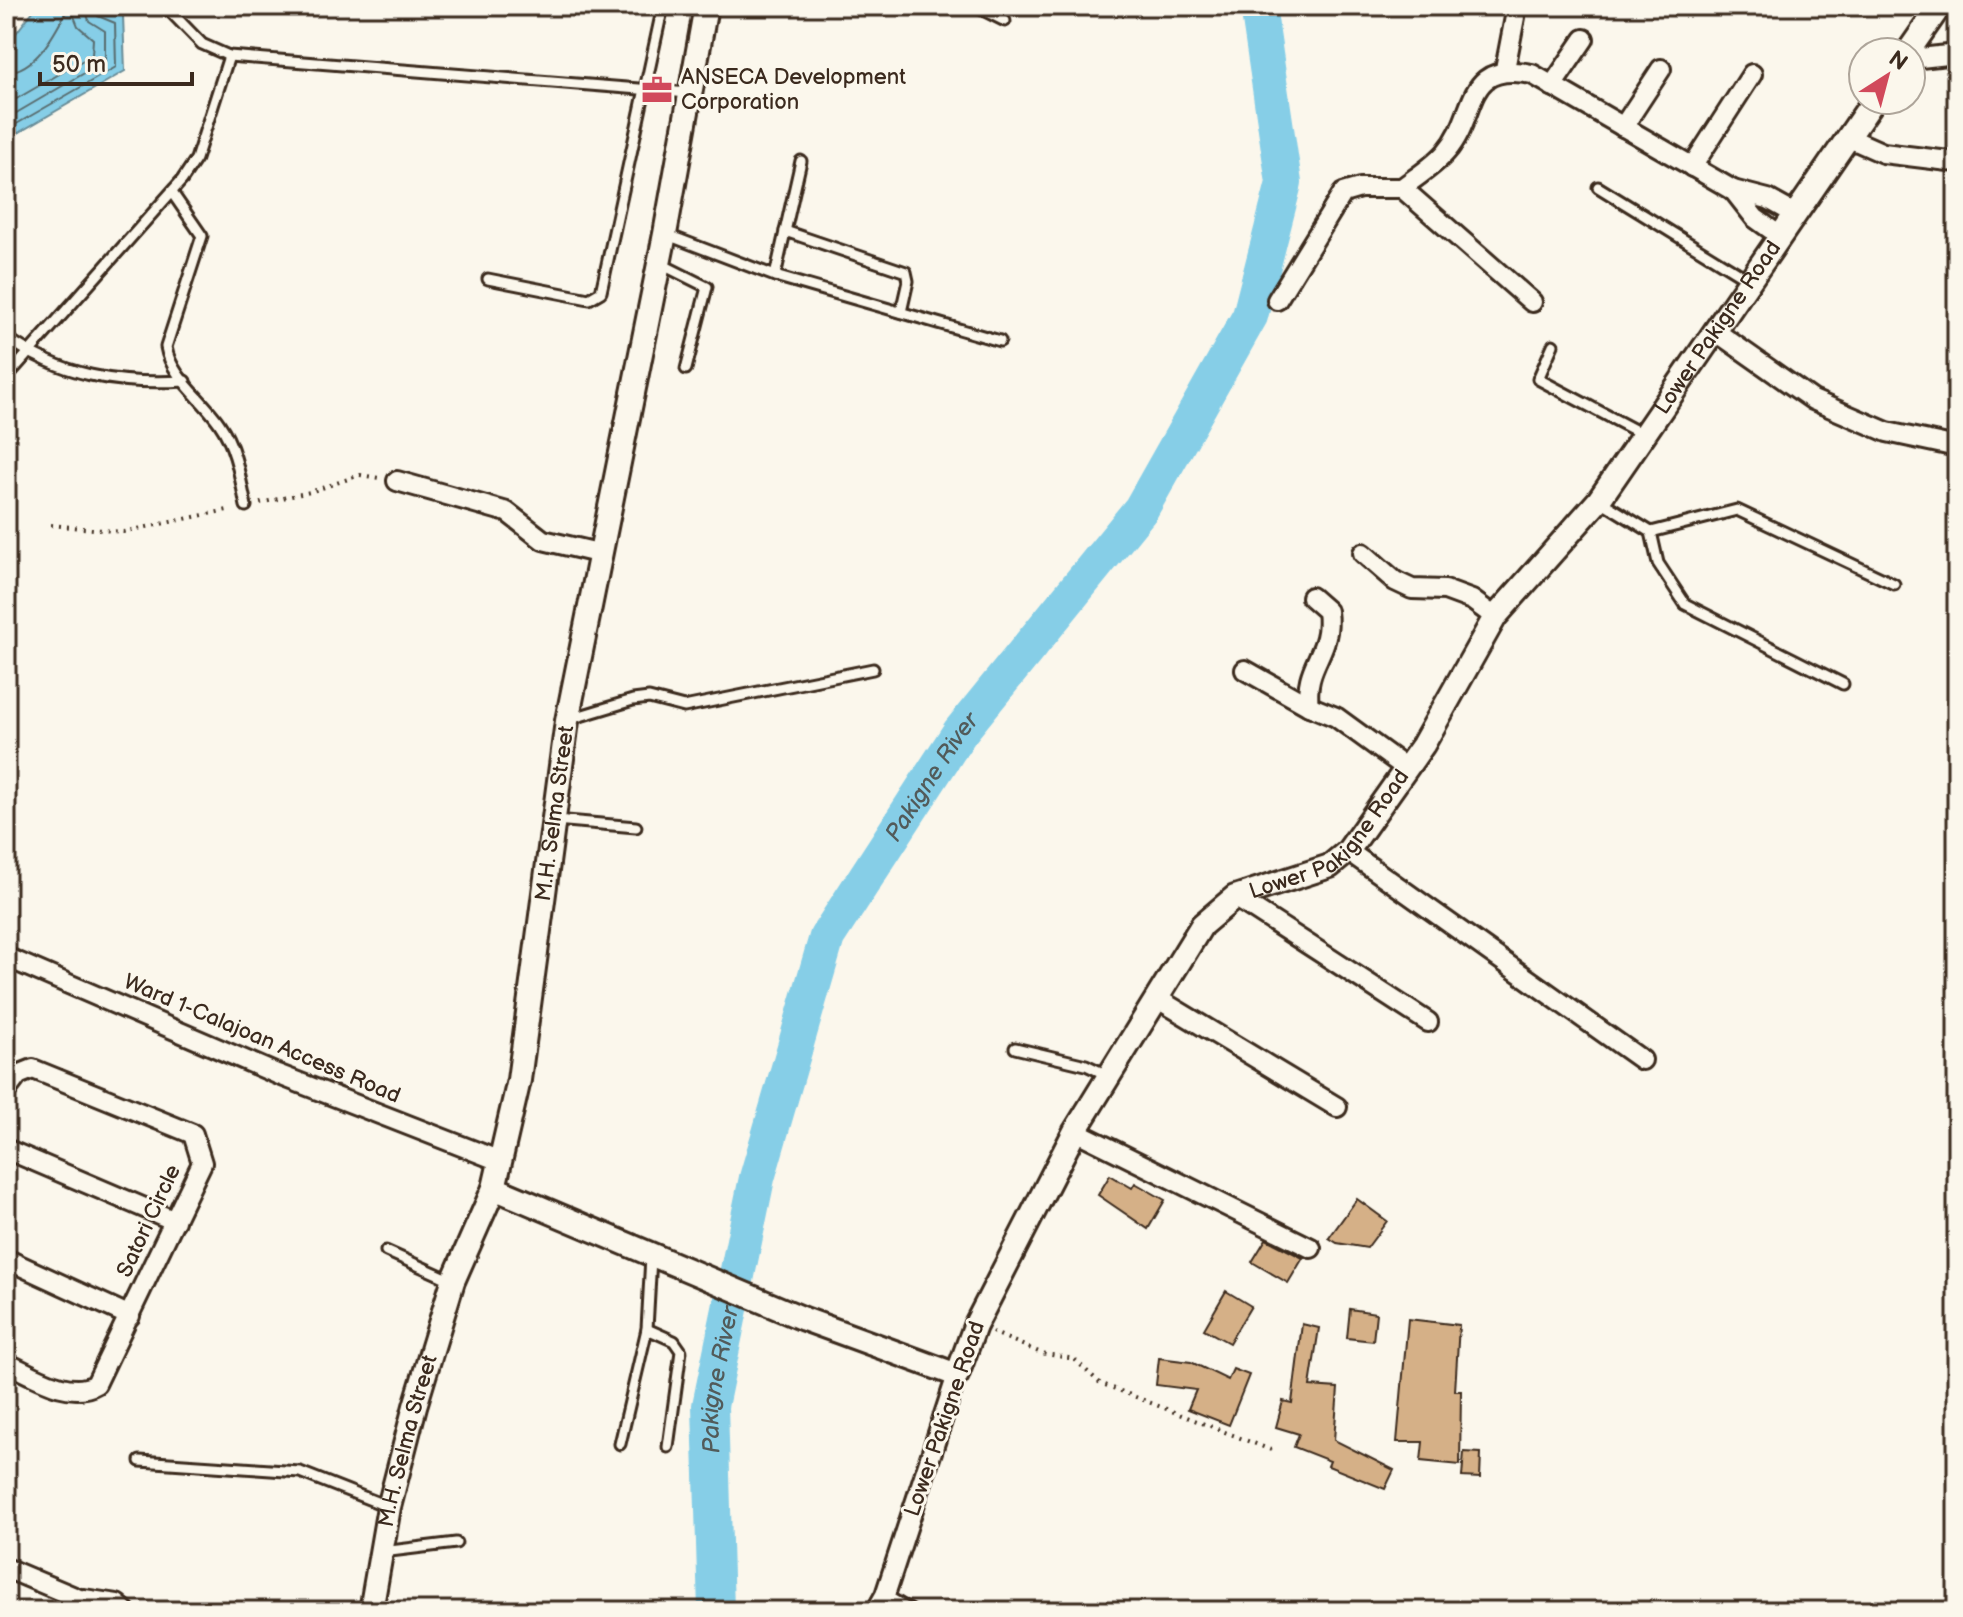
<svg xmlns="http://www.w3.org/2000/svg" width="1963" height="1617" viewBox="0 0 1963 1617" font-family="'Balsamiq Sans',sans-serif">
<rect width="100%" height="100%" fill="#fbf7ec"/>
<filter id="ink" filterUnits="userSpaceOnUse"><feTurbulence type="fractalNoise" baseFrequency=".0125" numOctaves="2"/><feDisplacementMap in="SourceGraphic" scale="16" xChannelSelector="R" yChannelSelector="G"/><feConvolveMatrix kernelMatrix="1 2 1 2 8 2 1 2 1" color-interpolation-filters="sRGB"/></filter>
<g filter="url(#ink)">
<path fill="#86cee7" stroke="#688c97" stroke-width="2" d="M37 6H88L123 15 125 71 6 140V46Z"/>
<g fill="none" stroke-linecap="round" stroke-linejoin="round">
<g stroke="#596c6e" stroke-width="2">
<path d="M6 72C36 71 55 33 67 10L72 11 78 26 93 39 92 55 6 105"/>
<path d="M6 119 105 61V31L89 21 85 6"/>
<path d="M6 130 116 67 115 23 98 16 95 6"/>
</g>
<path stroke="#86cee7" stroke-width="36" id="s1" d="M716 1611 710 1406 757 1178 827 937 960 732 1141 509 1250 316 1284 183 1258 6"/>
</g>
<g fill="#d5b087" stroke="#3b2a1e" stroke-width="2">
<path d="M1110 1175 1132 1188 1135 1183 1165 1200 1148 1229 1098 1195Z"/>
<path d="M1357 1199 1387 1221 1367 1248 1337 1243 1329 1238Z"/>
<path d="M1266 1239 1303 1258 1288 1283 1252 1262Z"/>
<path d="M1226 1291 1251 1306 1229 1343 1204 1329Z"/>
<path d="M1350 1309 1376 1313 1373 1341 1347 1338Z"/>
<path d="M1408 1319 1459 1325 1455 1391H1461L1460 1465 1421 1461 1423 1442H1397Z"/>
<path d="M1302 1324 1319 1328 1310 1386 1338 1388 1334 1440 1394 1470 1385 1489 1328 1466 1330 1461 1294 1447 1299 1434 1276 1427 1283 1401 1292 1403Z"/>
<path d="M1159 1358 1191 1362 1228 1380 1233 1369 1249 1375 1229 1425 1188 1409 1196 1390 1156 1385Z"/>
<path d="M1464 1452 1481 1453 1480 1478 1462 1477Z"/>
</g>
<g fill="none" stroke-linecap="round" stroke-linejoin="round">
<g stroke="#3b2a1e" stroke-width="15">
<g id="service">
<path d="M165 6 202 44 229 56 689 93"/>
<path d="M975 6 1005 21"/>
<path d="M1598 187 1749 280"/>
<path d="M173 194 202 236 166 347C171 377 202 398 219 423 236 447 240 477 246 506"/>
<path d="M785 231 906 272 908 281 901 312"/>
<path d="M665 234 775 276 1000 341"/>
<path d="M659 263 707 287 686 369"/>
<path d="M775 276 801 161"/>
<path d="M488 279 589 299 601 292 663 6"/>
<path d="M6 337C60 376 119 385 185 381"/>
<path d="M1553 345 1538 379 1644 435"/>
<path d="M6 378 182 180 196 159 229 56"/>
<path d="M1599 500 1651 532 1737 510 1894 584"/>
<path d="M1651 532 1658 563 1685 604 1843 684"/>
<path d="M570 719 633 700 649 698 684 707 873 669"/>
<path d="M555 820 636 827"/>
<path d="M1015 1048 1086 1065 1107 1075"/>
<path d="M386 1251 453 1281"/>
<path d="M647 1329 674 1341 681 1351 668 1447"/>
<path d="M620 1444 647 1329 651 1257"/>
<path d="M140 1461 300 1472 389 1507"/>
<path d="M382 1552 456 1543"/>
<path d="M885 1595 912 1611"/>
</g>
</g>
<g stroke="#3b2a1e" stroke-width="24">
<g id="minor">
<path d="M1911 59 1957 54"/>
<path d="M1505 69 1515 17"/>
<path d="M1552 86 1584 39"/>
<path d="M1623 127 1661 69"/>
<path d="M1847 137 1883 153 1957 162"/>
<path d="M1692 167 1752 74"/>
<path d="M1780 236 1755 218 1733 190 1768 199 1795 214"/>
<path d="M1277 300 1343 193 1360 188H1402"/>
<path d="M1532 302 1402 188C1416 177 1434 166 1446 152 1480 113 1461 61 1532 74L1733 190"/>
<path d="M1715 331 1813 400 1887 432 1957 447"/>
<path d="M397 481 507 512 543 540 598 553"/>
<path d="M1363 553 1395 581 1412 589 1445 590 1472 600 1495 617"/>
<path d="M1245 670 1309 706 1336 717 1406 768"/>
<path d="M1309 706C1303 663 1333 654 1327 611L1311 597"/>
<path d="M1348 851 1642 1060"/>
<path d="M1235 897 1428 1022"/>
<path d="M6 957 277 1074 500 1161"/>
<path d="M1158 999 1337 1107"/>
<path d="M6 1091 18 1075 33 1069 193 1134 202 1163 96 1384C69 1400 32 1374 6 1363"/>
<path d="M1075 1131 1311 1248"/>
<path d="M6 1149 175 1221"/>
<path d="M6 1259 130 1316"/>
<path d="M6 1568 77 1598 96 1611"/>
<path d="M84 1599 117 1604 125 1611"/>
<path d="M876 1611 885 1595 957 1375"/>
</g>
</g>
<g stroke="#3b2a1e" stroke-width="28">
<g id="tertiary">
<path d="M1908 52 1940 6"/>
<path id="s2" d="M494 1188 804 1319 957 1375 975 1326 1075 1131 1202 925 1235 897 1330 866 1348 851 1423 745 1495 617 1599 500 1874 100"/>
<path id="s3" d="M371 1611 389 1507 415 1406 453 1281 494 1188 519 1080 567 721 665 234 706 6"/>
</g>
</g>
<g stroke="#3b2a1e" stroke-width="4" stroke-dasharray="2 6" stroke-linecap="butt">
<path d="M260 503 310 492 360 475 379 478"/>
<path d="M51 525 123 532 232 509"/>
<path d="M992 1332 1041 1353 1074 1359 1100 1383 1271 1450"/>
</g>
<use href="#service" stroke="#fbf7ec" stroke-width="9"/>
<use href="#minor" stroke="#fbf7ec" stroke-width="18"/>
<use href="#tertiary" stroke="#fbf7ec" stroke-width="22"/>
</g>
</g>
<defs>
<g id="office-bare" transform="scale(2.4)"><path d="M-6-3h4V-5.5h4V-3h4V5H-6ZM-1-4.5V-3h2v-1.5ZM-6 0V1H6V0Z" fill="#d1495b" stroke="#fbf7ec" stroke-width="2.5" paint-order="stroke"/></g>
</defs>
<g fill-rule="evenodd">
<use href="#office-bare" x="657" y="90"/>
</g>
<g text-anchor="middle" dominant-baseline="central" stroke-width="6" stroke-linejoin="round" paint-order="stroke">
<g font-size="22" fill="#3b2a1e" stroke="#fbf7ec" text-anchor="start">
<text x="681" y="77">ANSECA Development<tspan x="681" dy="25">Corporation</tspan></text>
</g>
<g font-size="22" fill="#3b2a1e" stroke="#fbf7ec">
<text stroke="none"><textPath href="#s2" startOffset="1822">Lower Pakigne Road</textPath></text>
<text stroke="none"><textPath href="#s3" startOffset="822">M.H. Selma Street</textPath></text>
<text stroke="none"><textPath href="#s2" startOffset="1174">Lower Pakigne Road</textPath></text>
<text transform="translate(262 1039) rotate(23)">Ward 1-Calajoan Access Road</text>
<text transform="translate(149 1221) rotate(-65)">Satori Circle</text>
<text transform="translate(945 1419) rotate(-71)">Lower Pakigne Road</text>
<text stroke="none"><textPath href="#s3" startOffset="174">M.H. Selma Street</textPath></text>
</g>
<g font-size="24" font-style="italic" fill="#525b5a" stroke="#fbf7ec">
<text stroke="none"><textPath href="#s1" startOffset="880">Pakigne River</textPath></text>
<text stroke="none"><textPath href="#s1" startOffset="232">Pakigne River</textPath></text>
</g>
</g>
<rect width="1963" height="1617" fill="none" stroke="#fbf7ec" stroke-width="32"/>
<rect x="16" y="16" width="1931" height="1585" fill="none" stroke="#3b2a1e" stroke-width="3" filter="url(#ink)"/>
<g transform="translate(1887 76) rotate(36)"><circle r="38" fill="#fbf7ec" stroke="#aea59a" stroke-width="2"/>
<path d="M0-6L14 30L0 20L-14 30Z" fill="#d1495b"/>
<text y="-12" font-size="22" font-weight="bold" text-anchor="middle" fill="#3b2a1e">N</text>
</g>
<path d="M40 72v12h152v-12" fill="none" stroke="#3b2a1e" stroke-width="4"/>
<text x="52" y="72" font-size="24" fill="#3b2a1e" stroke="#fbf7ec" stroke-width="6" paint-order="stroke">50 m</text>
</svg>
